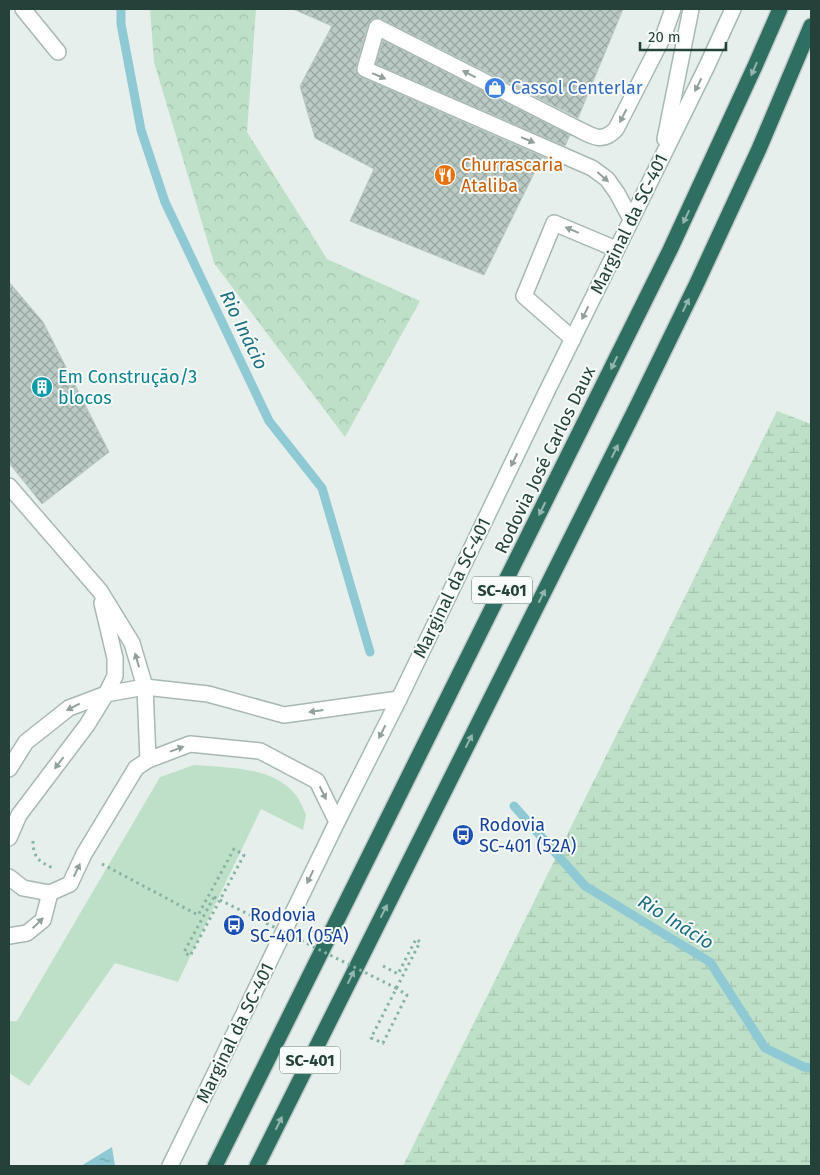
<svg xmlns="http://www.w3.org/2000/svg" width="820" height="1175" viewBox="0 0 820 1175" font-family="'Fira Sans',sans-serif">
<defs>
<pattern id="forest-crowns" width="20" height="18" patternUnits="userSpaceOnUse" patternTransform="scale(1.25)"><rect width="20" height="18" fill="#bfe0c8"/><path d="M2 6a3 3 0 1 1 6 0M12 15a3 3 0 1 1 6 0" fill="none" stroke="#a4c1ad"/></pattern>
<pattern id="wetland-marsh" width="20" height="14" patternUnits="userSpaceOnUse" patternTransform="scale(1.25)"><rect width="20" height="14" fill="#bfe0c8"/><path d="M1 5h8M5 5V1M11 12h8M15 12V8" fill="none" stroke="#a4c1ad"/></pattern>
<pattern id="water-ripples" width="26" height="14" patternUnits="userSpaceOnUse" patternTransform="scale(1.25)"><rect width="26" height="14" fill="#8ec9d4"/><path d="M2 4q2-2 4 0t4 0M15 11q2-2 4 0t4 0" fill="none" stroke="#74a5ad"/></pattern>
<pattern id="building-cross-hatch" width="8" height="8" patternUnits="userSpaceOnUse" patternTransform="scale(1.25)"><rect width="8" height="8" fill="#bbcac4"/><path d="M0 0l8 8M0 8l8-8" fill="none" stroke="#98a6a0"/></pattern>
</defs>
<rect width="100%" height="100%" fill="#e6efeb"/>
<path fill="#bfe0c8" d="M194 765C227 768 272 766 295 794 300 800 303 808 306 815L303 830 261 809 178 982 115 963 29 1086 9 1073V1021H17L160 777Z"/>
<path fill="url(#forest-crowns)" d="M150 9H256L247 132 327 259 420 301 345 437 214 263 154 62Z"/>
<path fill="url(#wetland-marsh)" d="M777 411 811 424V1166H403Z"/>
<path fill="url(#water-ripples)" d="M112 1147 115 1166H79H81Z"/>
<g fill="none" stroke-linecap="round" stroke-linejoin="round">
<g stroke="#8ec9d4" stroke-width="9">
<path d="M121 9V24L141 130 165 202 269 421 322 488 370 652"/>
<path d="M514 806 585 886 710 962 765 1048 804 1067 811 1068"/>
</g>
</g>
<g fill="url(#building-cross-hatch)" stroke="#b8c9c2">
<path d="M293 9H623L578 118 381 19 375 18 371 20 368 24 356 67V71L361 77 554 162V163L542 157 484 275 350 221 374 169 315 138 300 86 332 26Z"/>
<path d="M383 40 570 135 565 146 376 64Z"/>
<path d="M9 282 43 322 109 452 42 504 9 463Z"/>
</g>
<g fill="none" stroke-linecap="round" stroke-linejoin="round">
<g stroke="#a8b8b2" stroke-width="18">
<g id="lane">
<path d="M23 9 58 52"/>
<path d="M631 219 617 193 607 179 592 168 365 69 377 27 574 127C591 135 601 145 616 129L663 37 673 9"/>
<path d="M573 339 524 296 554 223 616 249"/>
<path d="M9 486 100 591 132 643 145 687 148 760"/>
<path d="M9 769 26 742 69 708 106 694 145 687 208 694 284 715 399 699"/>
<path d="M9 838 19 815 87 725 106 694 115 676V658L102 603"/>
<path d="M9 877 23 888 50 893 70 884 84 854 136 768 148 760 190 744 260 751 317 781 337 822"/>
<path d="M9 936 27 933 43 920 50 893"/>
</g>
</g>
<g stroke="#a4bbb3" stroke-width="18">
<g id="secondary">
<path d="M665 139 691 9"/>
<path d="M170 1166 337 822 399 699 547 391 706 68 733 9"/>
</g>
</g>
<g stroke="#c2cac8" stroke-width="18">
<g id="highway">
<path d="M215 1166 670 250 755 66 780 9"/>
<path d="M257 1166 638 404 697 283 759 149 811 26"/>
</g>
</g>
<g stroke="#86b3a5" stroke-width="3" stroke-dasharray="2.5 4" stroke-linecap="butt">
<path d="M33 841C33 857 39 862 53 868"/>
<path d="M102 864 198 915 234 849 244 855 190 956 184 952 214 897"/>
<path d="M383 966 398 974 416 939 420 942 371 1038 383 1043 407 995 396 988"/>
</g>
<use href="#lane" stroke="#fff" stroke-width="15"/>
<use href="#secondary" stroke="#fff" stroke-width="15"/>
<use href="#highway" stroke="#2f6f62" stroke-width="15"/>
<path stroke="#86b3a5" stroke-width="3" stroke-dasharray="2.5 4" stroke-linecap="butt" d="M214 897 396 988"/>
</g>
<defs><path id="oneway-solid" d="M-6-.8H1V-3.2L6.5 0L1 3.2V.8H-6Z" transform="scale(1.25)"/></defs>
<g fill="#93b5ae">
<use href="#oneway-solid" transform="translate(754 69) rotate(114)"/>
<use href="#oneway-solid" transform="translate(686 217) rotate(115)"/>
<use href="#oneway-solid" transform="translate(686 305) rotate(-64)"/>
<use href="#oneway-solid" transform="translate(614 363) rotate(116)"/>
<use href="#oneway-solid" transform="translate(615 451) rotate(-64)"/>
<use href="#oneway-solid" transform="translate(542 509) rotate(116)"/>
<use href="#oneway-solid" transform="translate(542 596) rotate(-63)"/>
<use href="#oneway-solid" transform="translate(469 741) rotate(-63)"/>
<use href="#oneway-solid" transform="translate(384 911) rotate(-63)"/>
<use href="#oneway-solid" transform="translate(351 977) rotate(-64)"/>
<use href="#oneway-solid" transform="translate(279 1123) rotate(-64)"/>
</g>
<g fill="#92a09c">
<use href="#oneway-solid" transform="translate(469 74) rotate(-153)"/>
<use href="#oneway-solid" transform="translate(379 76) rotate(23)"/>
<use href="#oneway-solid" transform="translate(698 85) rotate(117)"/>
<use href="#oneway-solid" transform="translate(623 116) rotate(117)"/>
<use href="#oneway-solid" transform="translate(528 140) rotate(23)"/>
<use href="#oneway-solid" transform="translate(603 177) rotate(41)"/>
<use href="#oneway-solid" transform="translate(572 230) rotate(-157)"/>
<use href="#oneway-solid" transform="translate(585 313) rotate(116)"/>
<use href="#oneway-solid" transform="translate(514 460) rotate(116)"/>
<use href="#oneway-solid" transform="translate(137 660) rotate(-106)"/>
<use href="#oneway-solid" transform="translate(73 707) rotate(153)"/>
<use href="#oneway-solid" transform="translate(316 711) rotate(172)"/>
<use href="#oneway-solid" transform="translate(382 732) rotate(117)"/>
<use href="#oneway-solid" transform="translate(177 749) rotate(-20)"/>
<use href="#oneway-solid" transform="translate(59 763) rotate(127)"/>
<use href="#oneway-solid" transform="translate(323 793) rotate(64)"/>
<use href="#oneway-solid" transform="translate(77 870) rotate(-65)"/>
<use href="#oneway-solid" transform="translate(310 877) rotate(116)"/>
<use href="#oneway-solid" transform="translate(38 923) rotate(-44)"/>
</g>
<defs>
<g id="shop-disc" transform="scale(1.125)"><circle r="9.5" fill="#3f7fe0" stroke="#f7fbf9"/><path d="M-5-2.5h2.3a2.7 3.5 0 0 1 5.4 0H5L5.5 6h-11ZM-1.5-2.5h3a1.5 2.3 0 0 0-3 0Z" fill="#fff"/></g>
<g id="restaurant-disc" transform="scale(1.125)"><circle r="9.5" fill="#e8710a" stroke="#f7fbf9"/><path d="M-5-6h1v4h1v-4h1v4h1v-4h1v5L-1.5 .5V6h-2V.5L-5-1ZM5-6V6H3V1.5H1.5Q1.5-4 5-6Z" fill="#fff"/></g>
<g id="building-disc" transform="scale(1.125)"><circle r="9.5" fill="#0f9aa8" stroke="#f7fbf9"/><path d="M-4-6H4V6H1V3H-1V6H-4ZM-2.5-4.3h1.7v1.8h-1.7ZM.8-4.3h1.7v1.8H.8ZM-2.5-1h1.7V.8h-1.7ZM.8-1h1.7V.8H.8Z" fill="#fff"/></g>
<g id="bus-disc" transform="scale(1.125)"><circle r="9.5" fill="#1a4fb4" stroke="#f7fbf9"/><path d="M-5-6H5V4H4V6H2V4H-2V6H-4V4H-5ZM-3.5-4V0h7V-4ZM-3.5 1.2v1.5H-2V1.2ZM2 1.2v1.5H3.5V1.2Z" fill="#fff"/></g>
</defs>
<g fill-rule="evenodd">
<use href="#shop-disc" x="495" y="88"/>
<use href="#restaurant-disc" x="445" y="175"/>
<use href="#building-disc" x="42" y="387"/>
<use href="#bus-disc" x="463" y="835"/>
<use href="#bus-disc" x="234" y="925"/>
</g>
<g text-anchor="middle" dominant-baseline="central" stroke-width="4" stroke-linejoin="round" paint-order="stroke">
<g fill="#f7fbf9" stroke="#637a73" stroke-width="1">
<rect x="472" y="576.5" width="60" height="27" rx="4"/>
<rect x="280" y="1046.5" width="60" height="27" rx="4"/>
</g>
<g font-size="16" font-weight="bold" fill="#24423a">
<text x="502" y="590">SC-401</text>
<text x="310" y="1060">SC-401</text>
</g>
<g font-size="18" fill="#366cbe" stroke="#f7fbf9" text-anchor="start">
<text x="511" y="88">Cassol Centerlar</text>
</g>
<g font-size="18" fill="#c56008" stroke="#f7fbf9" text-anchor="start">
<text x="461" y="165">Churrascaria<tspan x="461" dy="21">Ataliba</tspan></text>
</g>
<g font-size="18" fill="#24423a" stroke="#f7fbf9">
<text transform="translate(629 224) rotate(-64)">Marginal da SC-401</text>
<text transform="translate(545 460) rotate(-64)">Rodovia José Carlos Daux</text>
<text transform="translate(452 588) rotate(-64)">Marginal da SC-401</text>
<text transform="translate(235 1033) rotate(-64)">Marginal da SC-401</text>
</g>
<g font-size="18" fill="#0d838f" stroke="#f7fbf9" text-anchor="start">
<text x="58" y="377">Em Construção/3<tspan x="58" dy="21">blocos</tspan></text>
</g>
<g font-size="18" fill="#164399" stroke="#f7fbf9" text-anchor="start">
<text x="479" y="825">Rodovia<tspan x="479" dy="21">SC-401 (52A)</tspan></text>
<text x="250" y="915">Rodovia<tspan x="250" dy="21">SC-401 (05A)</tspan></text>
</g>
<g font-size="19" font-style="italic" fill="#1c6f80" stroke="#f7fbf9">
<text transform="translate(244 330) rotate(64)">Rio Inácio</text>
<text transform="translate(676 922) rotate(32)">Rio Inácio</text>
</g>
</g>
<rect width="820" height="1175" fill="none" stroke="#24423a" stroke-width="20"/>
<path d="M640 42v8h86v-8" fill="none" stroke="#24423a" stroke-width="2.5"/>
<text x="648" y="42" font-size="15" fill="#24423a" stroke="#f7fbf9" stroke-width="4" paint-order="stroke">20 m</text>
</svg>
